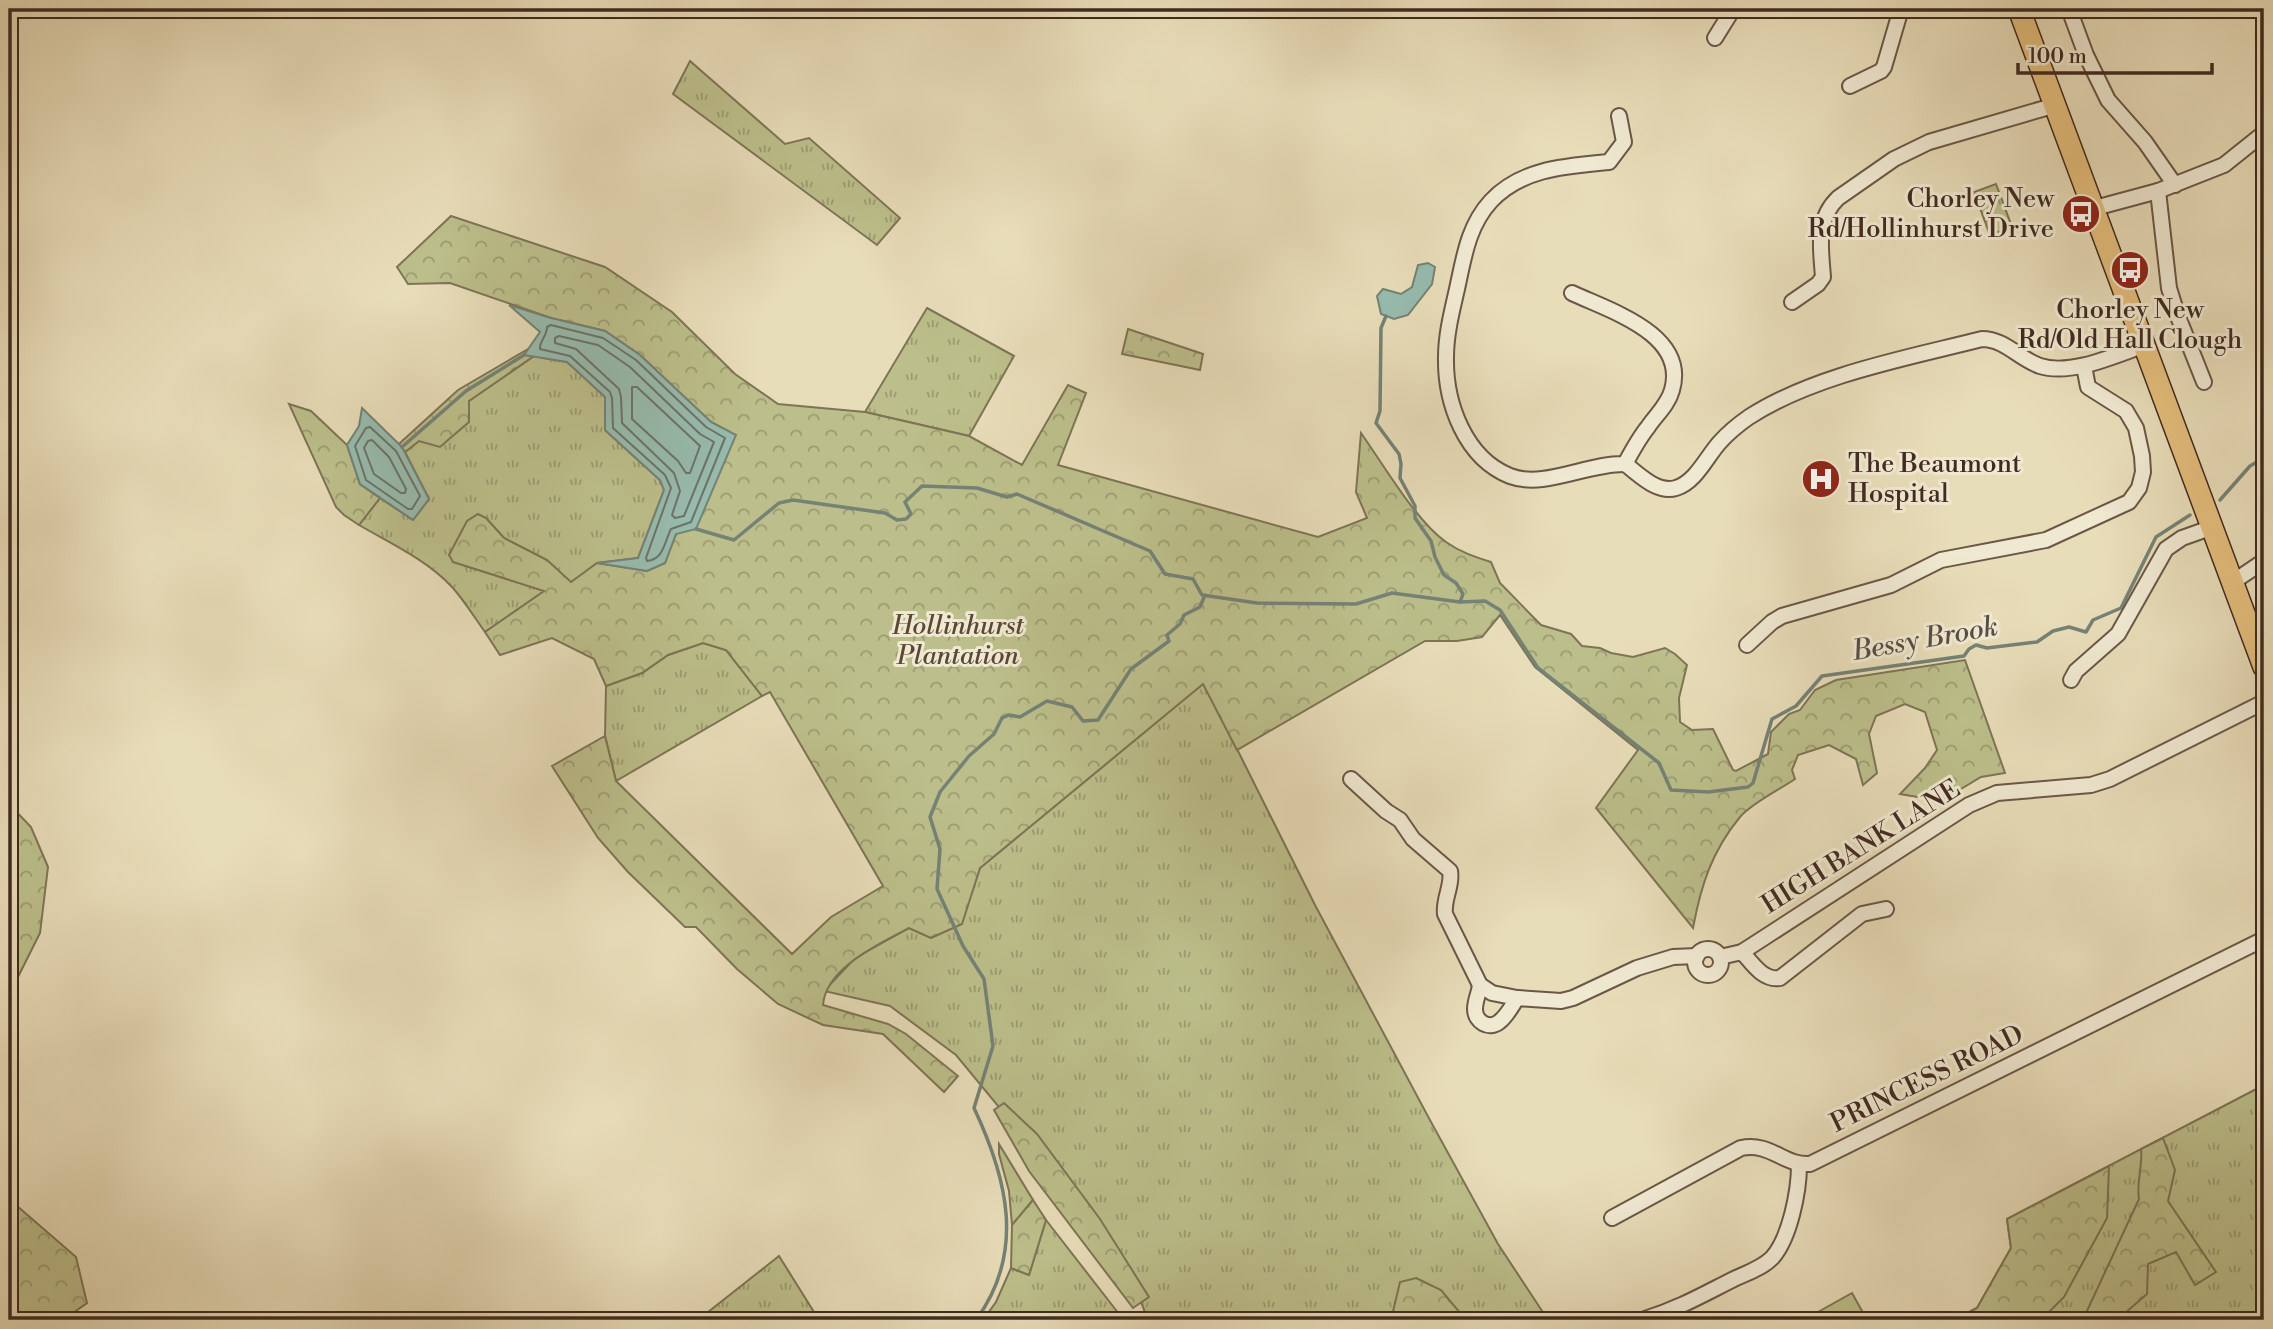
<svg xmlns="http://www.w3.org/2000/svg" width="2273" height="1329" viewBox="0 0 2273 1329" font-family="'Libre Bodoni',serif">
<defs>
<pattern id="grass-tufts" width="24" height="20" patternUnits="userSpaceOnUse" patternTransform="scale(1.75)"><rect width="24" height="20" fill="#bcbf8b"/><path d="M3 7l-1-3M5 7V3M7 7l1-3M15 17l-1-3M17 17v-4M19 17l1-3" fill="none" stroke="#9a9b71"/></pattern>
<pattern id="forest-crowns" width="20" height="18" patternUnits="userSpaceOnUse" patternTransform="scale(1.75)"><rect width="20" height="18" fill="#bcbf8b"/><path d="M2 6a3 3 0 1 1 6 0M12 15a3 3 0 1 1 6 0" fill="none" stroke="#9a9b71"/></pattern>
</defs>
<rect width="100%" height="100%" fill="#e8ddb9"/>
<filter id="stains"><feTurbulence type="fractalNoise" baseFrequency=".00286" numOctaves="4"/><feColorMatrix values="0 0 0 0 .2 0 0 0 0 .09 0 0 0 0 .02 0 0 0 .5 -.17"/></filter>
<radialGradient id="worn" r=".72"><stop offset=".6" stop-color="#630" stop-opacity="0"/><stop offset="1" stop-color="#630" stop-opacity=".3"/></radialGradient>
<g fill="url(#grass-tufts)" stroke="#7e7456" stroke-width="2">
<path d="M690 61 785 144 809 138 900 218 877 245 673 94Z"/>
<path d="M1996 184 2012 227 1990 235 1974 192Z"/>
<path d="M927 308 1014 356 969 436 865 412Z"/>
<path d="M534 356 567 362 606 397 605 430 660 480 664 490 638 558 597 563 571 583 547 560 504 538 486 518 453 562 545 591 485 632C474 617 464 600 452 587 427 560 390 543 359 525L380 498 413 520 429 499 405 452 469 401Z"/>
<path d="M703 643 726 650 762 696 616 781 605 736 606 686 642 673 668 655Z"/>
<path d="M1204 683 1315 905 1431 1122 1498 1244 1548 1320H1148L1141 1302 999 1107 956 1055 890 1006 824 991 855 958 909 928 931 938 961 924 980 868Z"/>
<path d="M2264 1085V1320H1954L1977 1308 2011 1248 2007 1219Z"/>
<path d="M999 1144 1033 1200 1012 1225 1009 1191 999 1154Z"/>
<path d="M1046 1220 1119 1314 1123 1320H983L996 1302 1011 1268 1029 1275Z"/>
<path d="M779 1256 819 1320H698Z"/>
</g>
<g fill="url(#forest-crowns)" stroke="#7e7456" stroke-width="2">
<path d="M451 216 605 267 672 312 735 374 778 404 865 412 969 436 1022 465 1068 385 1086 393 1058 465 1318 537 1367 518 1356 492 1361 433C1383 464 1416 521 1446 542 1460 552 1475 557 1491 562L1500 583 1541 625 1571 634 1582 646 1600 648 1611 653 1633 657 1665 648 1675 654 1687 665 1679 698 1680 722 1692 730 1713 729 1733 770 1736 771 1768 754 1771 732 1789 714 1800 710 1815 690 1836 680 1965 660 2005 773 1981 777 1941 801 1900 794 1925 768 1937 750 1925 712 1905 704 1876 716 1869 734 1877 773 1863 785 1856 759 1829 745 1798 755 1792 770 1795 779C1779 790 1752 803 1740 817 1712 851 1701 885 1693 928L1596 808 1638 750 1535 667 1500 615 1482 637 1457 641H1425L1237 750 1203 684 980 868 962 924 931 938 909 928C880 944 826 967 823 1005L888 1024 906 1034 958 1076 944 1092 883 1034 823 1025 778 1004 737 969 696 927H685L628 872 598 838 552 766 605 736 616 781 792 954 831 917 883 886 770 692 762 696 726 650 703 643 668 655 642 673 606 686 594 659 552 638 500 655 485 632 544 591 453 562 449 555 467 521 478 514 486 518 504 538 547 560 571 582 597 563 647 571 665 563 676 534 735 435 711 422 640 355 605 331 551 318 450 283 408 284 397 267Z"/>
<path d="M1128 329 1203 354 1200 370 1122 354Z"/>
<path d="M528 349 524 355 534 356 469 401V422L440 447 419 441 405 452 399 444 458 390Z"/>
<path d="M289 404 311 411 347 445 360 484 380 498 359 525 344 515 336 507Z"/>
<path d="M9 804 31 827 48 867 40 933 9 995Z"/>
<path d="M1004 1103 1037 1134 1100 1219 1149 1297 1133 1308 1029 1171 994 1110Z"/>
<path d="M2163 1138 2175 1170 2168 1201 2216 1272 2195 1285 2176 1252 2148 1264 2147 1294 2117 1320H2088L2086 1313 2139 1199C2136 1181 2143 1167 2141 1149Z"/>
<path d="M2109 1166 2107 1218 2064 1297 2041 1320H1954L1977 1308 2011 1248 2007 1219Z"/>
<path d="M9 1199 76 1257 87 1303 63 1320H9Z"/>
<path d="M1033 1200 1046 1220 1029 1275 1011 1268 1012 1225Z"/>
<path d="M1416 1278 1441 1290 1466 1320H1391L1400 1282Z"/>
<path d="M1852 1293 1867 1320H1823L1818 1312Z"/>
</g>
<g fill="#97bcaf" stroke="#758276" stroke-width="2">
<path d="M1428 263 1435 267 1432 284 1408 315 1394 319 1381 314 1377 296 1383 289 1401 294 1412 287 1418 265Z"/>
<path d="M509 305 551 318 605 331 640 355 711 422 736 435 696 529 676 534 665 563 647 571 597 563 638 558 664 490 660 480 605 430V397L567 362 524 355 540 332Z"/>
<path d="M362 408 402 447 429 499 413 520 360 484 347 445 359 426Z"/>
</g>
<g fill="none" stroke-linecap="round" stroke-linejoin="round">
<g stroke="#6c7368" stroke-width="2">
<path d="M551 325 603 338 636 360 706 427 725 438 691 522 671 529C664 543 664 559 647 561L646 558 671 488 665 475 613 428 612 398 610 392 570 356 540 349C539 342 547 336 547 327Z"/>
<path d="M559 336 598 345 630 367 700 434 714 442 684 516 675 518 672 515 680 491 674 473 622 423 621 397 619 389 576 349 555 343V338Z"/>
<path d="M632 387H637L700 446 690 473H686L678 461 632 419Z"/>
<path d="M370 427 396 451 420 496 412 509H408L366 480 355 446 366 428Z"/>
<path d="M372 440 389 457 406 489 405 493H401L374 474 364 448 368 441Z"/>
</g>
<g stroke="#758276" stroke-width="3.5">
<path d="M1386 316 1381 328 1380 411 1376 423 1399 454 1401 464 1400 478 1415 506V518L1431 541 1435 557 1444 575 1456 583 1463 594 1460 602"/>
<path d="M402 447 466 391 524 355"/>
<path d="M2220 500 2250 466 2264 458"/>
<path d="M696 529 734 540 779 503 793 500 885 513 897 520 906 519 911 514 905 502 922 486 977 488 1007 497 1017 494 1150 551 1165 574 1193 579 1202 595 1257 603 1356 604 1392 593 1460 602 1485 601 1500 610 1538 668 1659 763 1671 790 1708 792 1748 787 1753 783 1772 719 1796 706 1822 676 1964 656 1969 649 1976 645 1987 648 2037 642 2053 631 2069 627 2086 632 2093 620 2121 608 2156 537 2190 515"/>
<path d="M976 1320C1026 1252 1007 1178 974 1108L993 1046 984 979 963 946 937 889 940 849 930 817 940 792 969 756 994 734 1002 718 1009 715 1020 717 1047 701 1072 707 1083 721 1098 720 1131 669 1169 641 1167 635 1180 624 1184 615 1200 607 1205 595"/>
</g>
<g stroke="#6b5747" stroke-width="18">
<g id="minor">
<path d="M2069 9 2086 55 2108 100 2145 142 2175 185"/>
<path d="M1715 38 1733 9"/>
<path d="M1850 86 1881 71 1884 67 1901 9"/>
<path d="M2158 191 2169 288 2177 314 2204 382"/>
<path d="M2095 208 2158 191 2224 165 2264 133"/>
<path d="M1572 293C1610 311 1688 334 1672 390 1668 405 1656 415 1648 427 1639 438 1632 451 1625 464 1588 463 1544 489 1510 476 1465 458 1445 403 1446 357 1446 334 1452 311 1457 289 1464 257 1468 226 1491 201 1522 168 1567 166 1609 162L1624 142 1619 116"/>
<path d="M1792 302 1818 284 1823 277C1821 249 1815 220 1838 198L1894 159 1929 142 2056 105"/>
<path d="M1625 464C1639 474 1657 494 1676 488 1696 482 1707 456 1720 442 1728 433 1739 424 1749 417 1814 375 1907 358 1982 339 2005 339 2019 359 2040 366 2071 376 2116 355 2145 345"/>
<path d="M2233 582 2264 561"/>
<path d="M1747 645 1772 622 1782 616 1891 585 1941 560 2046 540 2129 502 2139 488 2143 472 2142 456 2136 428 2126 411 2088 387 2084 366"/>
<path d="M2071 680 2076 671 2118 634 2166 549 2182 538 2213 527"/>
<path d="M1351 779 1386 811 1400 820 1413 839 1450 871C1453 885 1443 899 1445 914L1480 985 1492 993 1517 998 1561 1001 1573 998 1637 968 1673 957 1697 956"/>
<circle cx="1708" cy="962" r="13"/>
<path d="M1742 952C1752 963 1763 981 1780 978L1862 914 1886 909"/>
<path d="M1720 957 1742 952 1969 805 1997 793 2091 785 2110 779 2264 702"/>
<path d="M1480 985C1479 993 1475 1001 1475 1009 1475 1022 1489 1030 1499 1022 1507 1016 1512 1006 1517 998"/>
<path d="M1612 1218 1741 1148C1771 1142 1784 1166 1810 1164L2264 939"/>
<path d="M1645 1319C1680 1308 1702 1295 1734 1279 1747 1273 1762 1268 1772 1258 1790 1238 1799 1191 1799 1165"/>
</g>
</g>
<g stroke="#412a21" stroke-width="24">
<path id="highway" d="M2019 9 2264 667"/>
</g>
<use href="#minor" stroke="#f0e9d2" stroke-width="14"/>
<use href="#highway" stroke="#e4be7c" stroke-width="21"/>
</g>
<defs>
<g id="bus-disc" transform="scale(2.0125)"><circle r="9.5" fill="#8f2418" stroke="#f0e9d2"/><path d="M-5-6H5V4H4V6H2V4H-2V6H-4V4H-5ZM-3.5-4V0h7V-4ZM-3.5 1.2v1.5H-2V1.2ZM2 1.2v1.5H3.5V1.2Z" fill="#fff"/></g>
<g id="hospital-disc" transform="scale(2.0125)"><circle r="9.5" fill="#8f2418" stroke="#f0e9d2"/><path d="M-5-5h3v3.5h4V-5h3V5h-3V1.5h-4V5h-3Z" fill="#fff"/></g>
</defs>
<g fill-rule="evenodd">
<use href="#bus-disc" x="2081" y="214"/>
<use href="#bus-disc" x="2130" y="270"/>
<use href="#hospital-disc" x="1821" y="479"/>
</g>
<g text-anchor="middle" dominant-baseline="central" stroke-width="6" stroke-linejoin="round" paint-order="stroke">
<g font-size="26" fill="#412a21" stroke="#f0e9d2" text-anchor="end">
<text x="2054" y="199">Chorley New<tspan x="2054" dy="30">Rd/Hollinhurst Drive</tspan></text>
<text x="2130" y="310" text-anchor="middle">Chorley New<tspan x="2130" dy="30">Rd/Old Hall Clough</tspan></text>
<text x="1848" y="464" text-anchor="start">The Beaumont<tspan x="1848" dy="30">Hospital</tspan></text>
</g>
<g font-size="26" font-style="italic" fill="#5a4836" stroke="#f0e9d2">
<text x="958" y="626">Hollinhurst<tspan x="958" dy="30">Plantation</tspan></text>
</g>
<g font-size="26" fill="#412a21" stroke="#f0e9d2">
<text transform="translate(1861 847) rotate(-32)">HIGH BANK LANE</text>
<text transform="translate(1927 1079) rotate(-26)">PRINCESS ROAD</text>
</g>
<g font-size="28" font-style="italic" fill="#564e44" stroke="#f0e9d2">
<text transform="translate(1925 639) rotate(-10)">Bessy Brook</text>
</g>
</g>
<rect width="2273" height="1329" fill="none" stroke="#e8ddb9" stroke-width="35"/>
<rect x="10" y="10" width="2252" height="1308" fill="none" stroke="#412a21" stroke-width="3.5"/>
<rect x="18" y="18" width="2238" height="1294" fill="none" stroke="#412a21" stroke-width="2"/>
<path d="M2018 63v10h194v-10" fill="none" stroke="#412a21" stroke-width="3.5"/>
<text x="2028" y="63" font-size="21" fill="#412a21" stroke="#f0e9d2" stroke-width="5" paint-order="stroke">100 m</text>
<rect width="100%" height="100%" filter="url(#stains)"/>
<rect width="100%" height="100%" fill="url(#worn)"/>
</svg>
